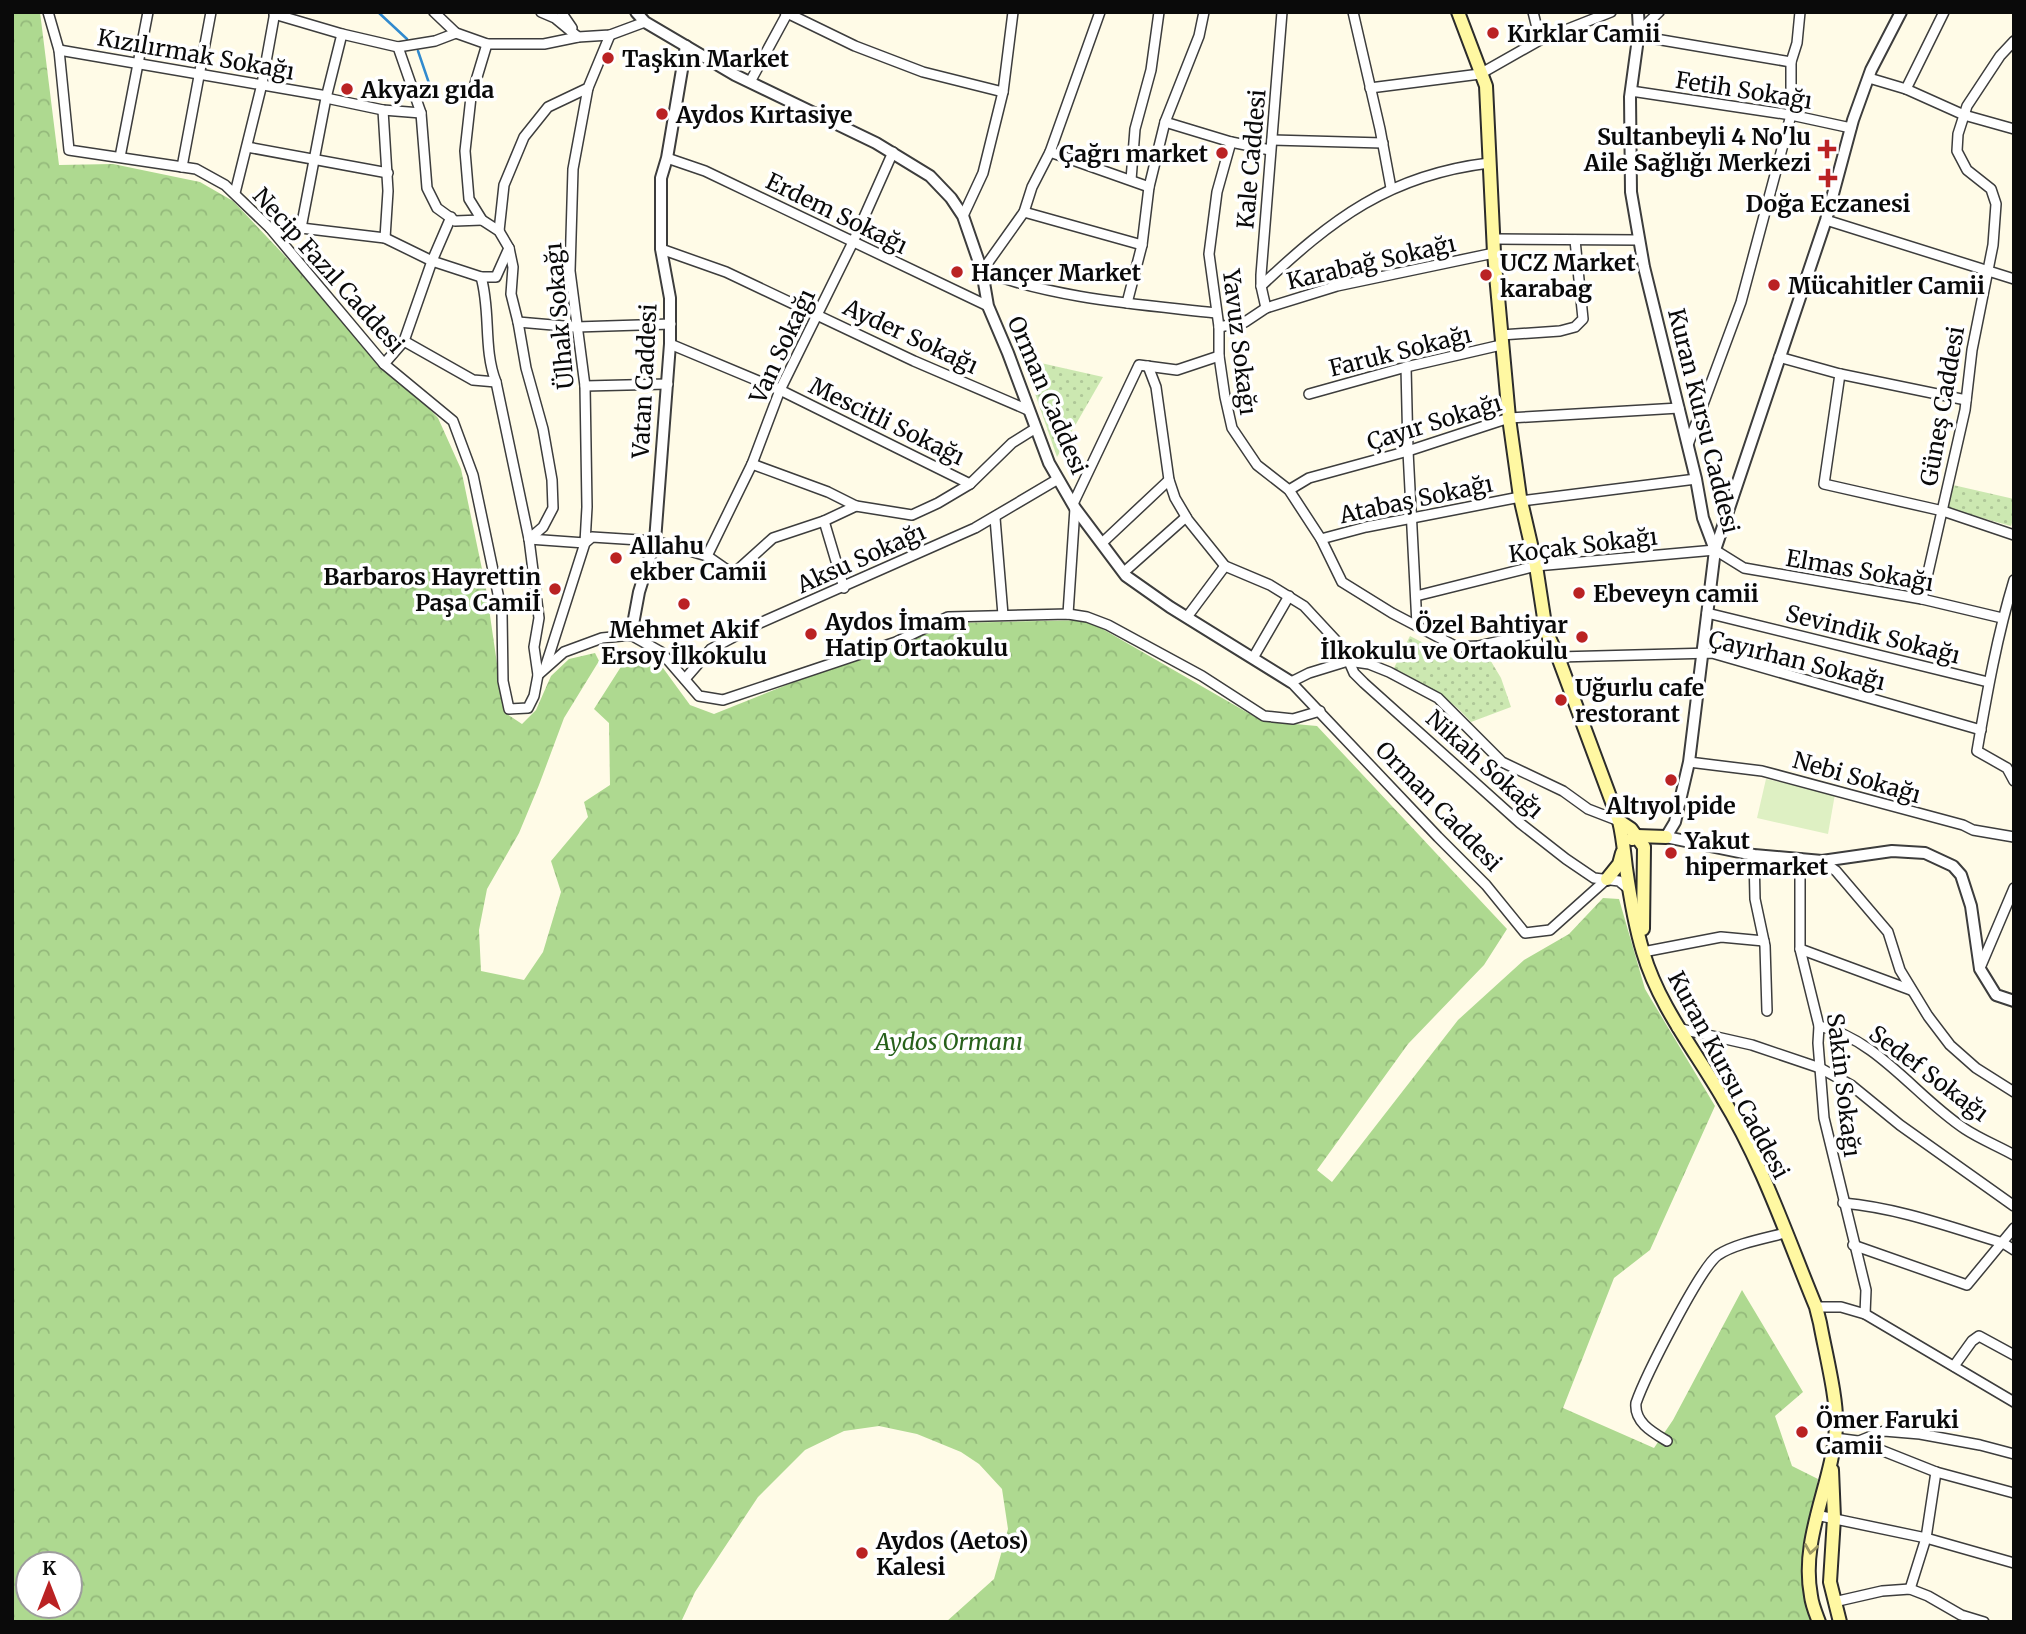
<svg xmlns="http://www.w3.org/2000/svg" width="2026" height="1634" viewBox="0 0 2026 1634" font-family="Merriweather,serif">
<defs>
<pattern id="green-dots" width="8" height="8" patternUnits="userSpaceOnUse" patternTransform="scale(1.75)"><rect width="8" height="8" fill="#cce8b1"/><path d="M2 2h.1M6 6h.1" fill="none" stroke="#aec697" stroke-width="1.8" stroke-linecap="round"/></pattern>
<pattern id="forest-crowns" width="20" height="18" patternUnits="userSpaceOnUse" patternTransform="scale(1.75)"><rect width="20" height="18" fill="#aed990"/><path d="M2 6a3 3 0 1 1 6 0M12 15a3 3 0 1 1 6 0" fill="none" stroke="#94b97b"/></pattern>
</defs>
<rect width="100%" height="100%" fill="#fffbe7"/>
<g fill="url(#green-dots)">
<path d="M1023 359 1103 377 1057 457Z"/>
<path d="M1953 485 2014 499V516L2011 526 1946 508Z"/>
<path d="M1410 636 1460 662 1486 653 1501 678 1511 707 1471 722C1450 697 1423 684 1393 670Z"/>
</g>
<path fill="url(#forest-crowns)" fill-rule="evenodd" d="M12 12H40L59 165 113 164 200 182 233 201 438 418 461 469 486 588 504 712 522 724 536 710 551 676 569 659 595 653 599 661 564 718 539 785 519 833 487 889 479 930 481 971 524 980 543 952 561 892 551 861 588 817 584 802 610 785 609 723 594 709 631 651 663 668 690 705 714 714 884 646 955 623 1087 620 1262 721 1317 726 1507 929 1484 965 1408 1044 1317 1170 1332 1182 1458 1020 1524 960 1569 934 1603 898 1619 899 1645 989 1715 1106 1650 1250 1614 1278 1563 1408 1654 1448 1673 1420 1742 1290 1803 1392 1775 1416 1792 1466 1818 1479 1804 1568 1818 1622H946L994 1579 1008 1529 1002 1489 979 1464 961 1452 917 1434 879 1426 844 1431 805 1450 758 1497 695 1592 681 1622H12ZM28 1564H70V1606H28Z"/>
<path fill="#def0c3" d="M1766 779 1835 794 1828 834 1757 818Z"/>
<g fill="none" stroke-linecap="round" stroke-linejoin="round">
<g stroke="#318ace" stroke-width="2.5">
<path d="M378 12 407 39"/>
<path d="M418 51 431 89"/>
</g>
<g stroke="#3d3d3d" stroke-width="12">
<g id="minor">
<path d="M48 12 59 50 69 150 196 169 225 185 270 228 384 364 453 421 473 475 502 613 503 681 509 709 528 708 534 696 538 675 534 647 539 618 529 539 496 382C483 349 491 311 481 277H496L509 248 499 231 482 220 469 199 465 151 471 97 487 44H544L578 37 610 35 645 22"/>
<path d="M434 12 456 33 487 44"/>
<path d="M541 12 555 18 578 37"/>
<path d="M561 12 572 28"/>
<path d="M785 12 855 46 923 72 1003 92"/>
<path d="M1100 12 1050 152 1032 187 1024 212 982 271C1057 299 1137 304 1216 313"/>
<path d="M1353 12 1380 129 1391 188"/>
<path d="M1533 12 1540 40"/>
<path d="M274 14 342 34 398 47 421 113 427 188 437 208 455 221 482 220"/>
<path d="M1639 31 1659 12"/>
<path d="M1638 36 1791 62"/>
<path d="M398 47 435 41 456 33"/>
<path d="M59 50 327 96"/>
<path d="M1869 78 1906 89 1964 115 2014 129"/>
<path d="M750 82 788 12"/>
<path d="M1370 88 1480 74 1540 40 1611 12"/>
<path d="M1906 89 1944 12"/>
<path d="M1631 91 1791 115 1851 128"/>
<path d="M326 98 383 110 421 113"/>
<path d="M383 110 388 191 385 238"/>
<path d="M1165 122 1231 142 1270 150"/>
<path d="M1272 140 1383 143"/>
<path d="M1231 142 1217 192 1209 254 1219 327V356L1225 397 1232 428 1257 465 1289 490 1321 539 1342 582 1392 613 1457 647 1478 646 1546 631"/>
<path d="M247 147 388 173"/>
<path d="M1050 152 1149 187"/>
<path d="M120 157 148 12"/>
<path d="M667 158 705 171 988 306"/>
<path d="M182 167 211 12"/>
<path d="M1131 180 1135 129 1151 70 1159 12"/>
<path d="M235 193 262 84 275 12"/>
<path d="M1024 212 1142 245"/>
<path d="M963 216 983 173 1003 92 1013 12"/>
<path d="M1826 220 2014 279"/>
<path d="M270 228H301L385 238 432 261 481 277"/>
<path d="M301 228 326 98 342 34"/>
<path d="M499 231 504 185 524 137 548 107 588 88 610 35"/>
<path d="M1495 239 1639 240"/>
<path d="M509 248 513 267 511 294 518 322 526 368 543 429 552 480 553 508 543 527 529 539"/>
<path d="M661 249 726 272 914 361 1028 410"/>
<path d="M1261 286C1332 219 1389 175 1489 163"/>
<path d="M1127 303 1142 245 1149 187 1165 122 1199 36 1204 12"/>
<path d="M1266 308 1261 286V275L1282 12"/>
<path d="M518 322 576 327 671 324"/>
<path d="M1219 327 1245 322 1266 308 1337 286 1494 253"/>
<path d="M1501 335 1560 331 1575 327 1583 319 1575 240"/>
<path d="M404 341 473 380 496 382"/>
<path d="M670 344 780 390 970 484"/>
<path d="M1779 357 1840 374 1966 400"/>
<path d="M384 364 404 341 432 261 451 217"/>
<path d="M1148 366 1156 387 1169 480 1175 498 1188 520 1225 566 1270 585 1304 606 1343 648 1354 673 1364 683 1520 823 1566 859 1594 878 1619 881 1630 890"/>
<path d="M1406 367 1408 451 1417 625"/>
<path d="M1840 374 1824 484 1943 511 2014 535"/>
<path d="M585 386 668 384"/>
<path d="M1309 394 1406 367 1501 345"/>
<path d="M1688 445 1741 302 1791 115V62L1797 43 1800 12"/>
<path d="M752 464 828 492 856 506"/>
<path d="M1289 490 1309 478 1408 451 1509 418 1679 408"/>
<path d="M1521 501 1696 479"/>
<path d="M1073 504 1139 365 1177 370 1219 356"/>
<path d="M995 518 1003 615"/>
<path d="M824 521 844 588"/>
<path d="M529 539 585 543 587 507 585 386 570 271 573 169 588 88"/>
<path d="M1321 539 1366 527 1520 497"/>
<path d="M1102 543 1169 480"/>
<path d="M707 556 752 464 780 390 853 242 893 152"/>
<path d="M1124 572 1186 517"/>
<path d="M2014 580C1997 636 1987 693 1977 751L2007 768 2014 781"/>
<path d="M1416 596 1536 566 1715 550 1744 568 1922 599 2002 618"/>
<path d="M1922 599 1965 410 1972 350 1993 245 1996 204 1991 189 1967 170 1957 151 1958 134 1967 106 2000 56 2014 41"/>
<path d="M1707 613 1988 682"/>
<path d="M1068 614 1075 508"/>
<path d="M1187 617 1225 566"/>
<path d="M1558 657 1712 653 1981 730"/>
<path d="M1253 658 1289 596"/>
<path d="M545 668 585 543 592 537 655 541 707 556 733 574 773 538 824 521 856 506 912 515 938 503 970 484 1012 443 1036 428"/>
<path d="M538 675 564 652 602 638 631 635 661 652 699 696 723 700 896 642 948 617 1068 614 1087 617 1108 625 1202 676 1264 716 1293 719 1320 711"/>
<path d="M685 679 711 649 760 623 975 528 1058 479"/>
<path d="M1689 762 1762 771 1963 825 1973 830 2014 837"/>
<path d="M1754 855 1755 899 1765 946 1767 1011"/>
<path d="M1800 858V949L1819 1026 1818 1043 1824 1118 1866 1290 1865 1314"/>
<path d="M1822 861 1836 871 1888 932 1900 970 1928 1016 1950 1045 1976 1068 2014 1092"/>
<path d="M1607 879 1550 930 1525 933 1486 885 1438 837 1291 682 1309 673 1348 661 1369 664 1389 672 1438 698 1502 762 1563 791 1588 809 1619 821"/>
<path d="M1800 949 1911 990"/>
<path d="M1643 952 1721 937 1764 941"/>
<path d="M1980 968 2014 888"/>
<path d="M1819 1026C1878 1039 1916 1097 1965 1129 1980 1139 1998 1146 2014 1155"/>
<path d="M1677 1028 1752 1045 1820 1068 1851 1085 1900 1125 2014 1206"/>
<path d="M1843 1203C1899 1208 1950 1227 2003 1243L2014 1250"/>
<path d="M1853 1245 1967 1285 2014 1228"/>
<path d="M1816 1307H1841L1865 1314 2014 1402"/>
<path d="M1954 1366 1972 1341 1979 1336 2014 1355"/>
<path d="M1835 1438 1858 1441 1936 1472 2014 1493"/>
<path d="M1667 1441C1652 1432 1634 1422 1636 1403 1645 1377 1700 1268 1718 1255 1734 1244 1766 1238 1785 1233"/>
<path d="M1859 1441 1884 1431 1920 1434 1980 1445 2014 1454"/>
<path d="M1816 1515 1926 1538 2014 1563"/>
<path d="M1910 1589 1926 1538 1936 1472"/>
<path d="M1834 1602 1882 1591 1910 1589 1928 1596 1961 1615 1984 1622"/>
</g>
</g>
<g stroke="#3d3d3d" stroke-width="14">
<g id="tertiary">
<path d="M636 12 645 22 735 75 876 143 930 176 951 198 963 216 982 271 988 306 1008 353 1049 463 1075 508 1126 576 1170 607 1291 682"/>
<path d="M1638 12 1639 31 1630 97 1631 192 1644 267 1696 479 1703 518 1715 550 1689 762 1675 822 1666 837 1754 855 1822 861 1892 851 1925 853 1953 866 1961 875 1971 906 1980 969 1996 995 2014 1001"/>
<path d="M1715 550 1826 220 1853 120 1871 70 1901 12"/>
<path d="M631 635 639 592 655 541 670 344V298L661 249V178L667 158 686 46"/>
</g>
</g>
<g stroke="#2c2c2c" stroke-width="16">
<g id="secondary">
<path d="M1458 12 1486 86 1494 253 1509 418 1520 497 1536 566 1546 631 1558 657 1619 821C1623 837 1624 852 1626 868 1630 896 1635 926 1643 952 1659 1006 1694 1049 1722 1097 1762 1162 1787 1237 1816 1307L1820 1323C1825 1351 1838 1401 1836 1428 1832 1485 1800 1538 1811 1596 1812 1605 1816 1614 1819 1622"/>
<path d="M1619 821 1631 829 1644 847 1643 929"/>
<path d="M1632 839 1637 836 1666 837"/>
<path d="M1607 879 1619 864 1622 853"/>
<path d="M1832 1470 1834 1518 1830 1582 1840 1622"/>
</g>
</g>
<use href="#minor" stroke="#fff" stroke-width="9"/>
<use href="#tertiary" stroke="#fff" stroke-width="10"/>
<use href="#secondary" stroke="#fff8a2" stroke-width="12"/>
</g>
<defs><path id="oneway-chevron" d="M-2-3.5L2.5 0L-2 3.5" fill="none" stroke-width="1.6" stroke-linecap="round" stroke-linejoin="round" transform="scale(1.75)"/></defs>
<use stroke="#9d9965" href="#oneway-chevron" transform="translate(1811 1549) rotate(99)"/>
<g fill="#ba2223" stroke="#fff" stroke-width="2.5">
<circle cx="1493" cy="33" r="7"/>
<circle cx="608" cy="58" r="7"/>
<circle cx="347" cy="89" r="7"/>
<circle cx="662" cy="114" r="7"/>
<path d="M1823.5 138.5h7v7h7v7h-7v7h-7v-7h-7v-7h7z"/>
<circle cx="1222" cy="153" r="7"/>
<path d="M1824.5 167.5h7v7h7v7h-7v7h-7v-7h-7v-7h7z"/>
<circle cx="957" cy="272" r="7"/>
<circle cx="1486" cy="275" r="7"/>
<circle cx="1774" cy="285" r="7"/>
<circle cx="616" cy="558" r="7"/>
<circle cx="555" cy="589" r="7"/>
<circle cx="1579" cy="593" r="7"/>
<circle cx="684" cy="604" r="7"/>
<circle cx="811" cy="634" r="7"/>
<circle cx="1582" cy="637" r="7"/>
<circle cx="1561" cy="700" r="7"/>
<circle cx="1671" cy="780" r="7"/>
<circle cx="1671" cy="853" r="7"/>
<circle cx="1802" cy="1432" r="7"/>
<circle cx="862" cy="1553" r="7"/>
</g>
<g text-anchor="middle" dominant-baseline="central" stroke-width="7" stroke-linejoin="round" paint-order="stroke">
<g font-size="23" font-weight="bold" fill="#0a0a0a" stroke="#fff" text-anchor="start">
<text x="1507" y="33">Kırklar Camii</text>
<text x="622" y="58">Taşkın Market</text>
<text x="361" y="89">Akyazı gıda</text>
<text x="676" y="114">Aydos Kırtasiye</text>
<text x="1811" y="136" text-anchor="end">Sultanbeyli 4 No'lu<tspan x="1811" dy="26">Aile Sağlığı Merkezi</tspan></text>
<text x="1208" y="153" text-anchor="end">Çağrı market</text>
<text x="1828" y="203" text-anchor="middle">Doğa Eczanesi</text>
<text x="1500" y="262">UCZ Market<tspan x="1500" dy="26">karabag</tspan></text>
<text x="971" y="272">Hançer Market</text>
<text x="1788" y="285">Mücahitler Camii</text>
<text x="630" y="545">Allahu<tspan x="630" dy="26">ekber Camii</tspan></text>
<text x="541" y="576" text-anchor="end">Barbaros Hayrettin<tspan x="541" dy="26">Paşa Camiİ</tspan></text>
<text x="1593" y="593">Ebeveyn camii</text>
<text x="825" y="621">Aydos İmam<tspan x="825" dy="26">Hatip Ortaokulu</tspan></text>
<text x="1568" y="624" text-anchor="end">Özel Bahtiyar<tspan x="1568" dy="26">İlkokulu ve Ortaokulu</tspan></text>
<text x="684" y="629" text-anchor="middle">Mehmet Akif<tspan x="684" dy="26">Ersoy İlkokulu</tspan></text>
<text x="1575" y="687">Uğurlu cafe<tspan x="1575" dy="26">restorant</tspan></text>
<text x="1671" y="805" text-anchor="middle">Altıyol pide</text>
<text x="1685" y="840">Yakut<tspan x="1685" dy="26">hipermarket</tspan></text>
<text x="1816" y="1419">Ömer Faruki<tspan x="1816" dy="26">Camii</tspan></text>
<text x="876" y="1540">Aydos (Aetos)<tspan x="876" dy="26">Kalesi</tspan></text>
</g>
<g font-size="23" fill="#0a0a0a" stroke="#fff">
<text transform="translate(196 54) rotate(10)">Kızılırmak Sokağı</text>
<text transform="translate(1744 90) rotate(9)">Fetih Sokağı</text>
<text transform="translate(1251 159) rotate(-85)">Kale Caddesi</text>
<text transform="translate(837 213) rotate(26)">Erdem Sokağı</text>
<text transform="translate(1371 262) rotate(-13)">Karabağ Sokağı</text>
<text transform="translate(329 270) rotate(48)">Necip Fazıl Caddesi</text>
<text transform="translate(559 316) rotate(-95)">Ülhak Sokağı</text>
<text transform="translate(911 336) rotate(25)">Ayder Sokağı</text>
<text transform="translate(1240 342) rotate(83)">Yavuz Sokağı</text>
<text transform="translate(782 346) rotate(-65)">Van Sokağı</text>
<text transform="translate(1400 351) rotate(-14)">Faruk Sokağı</text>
<text transform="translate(644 381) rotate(-87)">Vatan Caddesi</text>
<text transform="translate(1048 395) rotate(67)">Orman Caddesi</text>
<text transform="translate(1942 406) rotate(-80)">Güneş Caddesi</text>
<text transform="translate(887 421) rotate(26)">Mescitli Sokağı</text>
<text transform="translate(1704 421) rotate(76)">Kuran Kursu Caddesi</text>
<text transform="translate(1434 422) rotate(-17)">Çayır Sokağı</text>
<text transform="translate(1416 499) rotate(-12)">Atabaş Sokağı</text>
<text transform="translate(1583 545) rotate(-7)">Koçak Sokağı</text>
<text transform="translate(861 558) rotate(-24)">Aksu Sokağı</text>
<text transform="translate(1860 570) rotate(10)">Elmas Sokağı</text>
<text transform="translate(1873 634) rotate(14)">Sevindik Sokağı</text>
<text transform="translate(1797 660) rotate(14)">Çayırhan Sokağı</text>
<text transform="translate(1485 764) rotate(42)">Nikah Sokağı</text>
<text transform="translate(1857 777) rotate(16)">Nebi Sokağı</text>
<text transform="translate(1439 806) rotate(46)">Orman Caddesi</text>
<text transform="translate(1929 1073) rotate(37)">Sedef Sokağı</text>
<text transform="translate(1729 1075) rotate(62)">Kuran Kursu Caddesi</text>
<text transform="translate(1844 1085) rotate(83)">Sakin Sokağı</text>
</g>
<g font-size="23" font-style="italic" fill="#27611b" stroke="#fff">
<text x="949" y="1041">Aydos Ormanı</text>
</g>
</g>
<rect width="2026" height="1634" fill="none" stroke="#0a0a0a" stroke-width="28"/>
<g transform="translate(49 1585)"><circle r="33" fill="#ffffff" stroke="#9d9d9d" stroke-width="2"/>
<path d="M0-5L12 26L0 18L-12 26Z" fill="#ba2223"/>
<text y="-10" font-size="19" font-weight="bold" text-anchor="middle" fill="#0a0a0a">K</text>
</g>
</svg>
